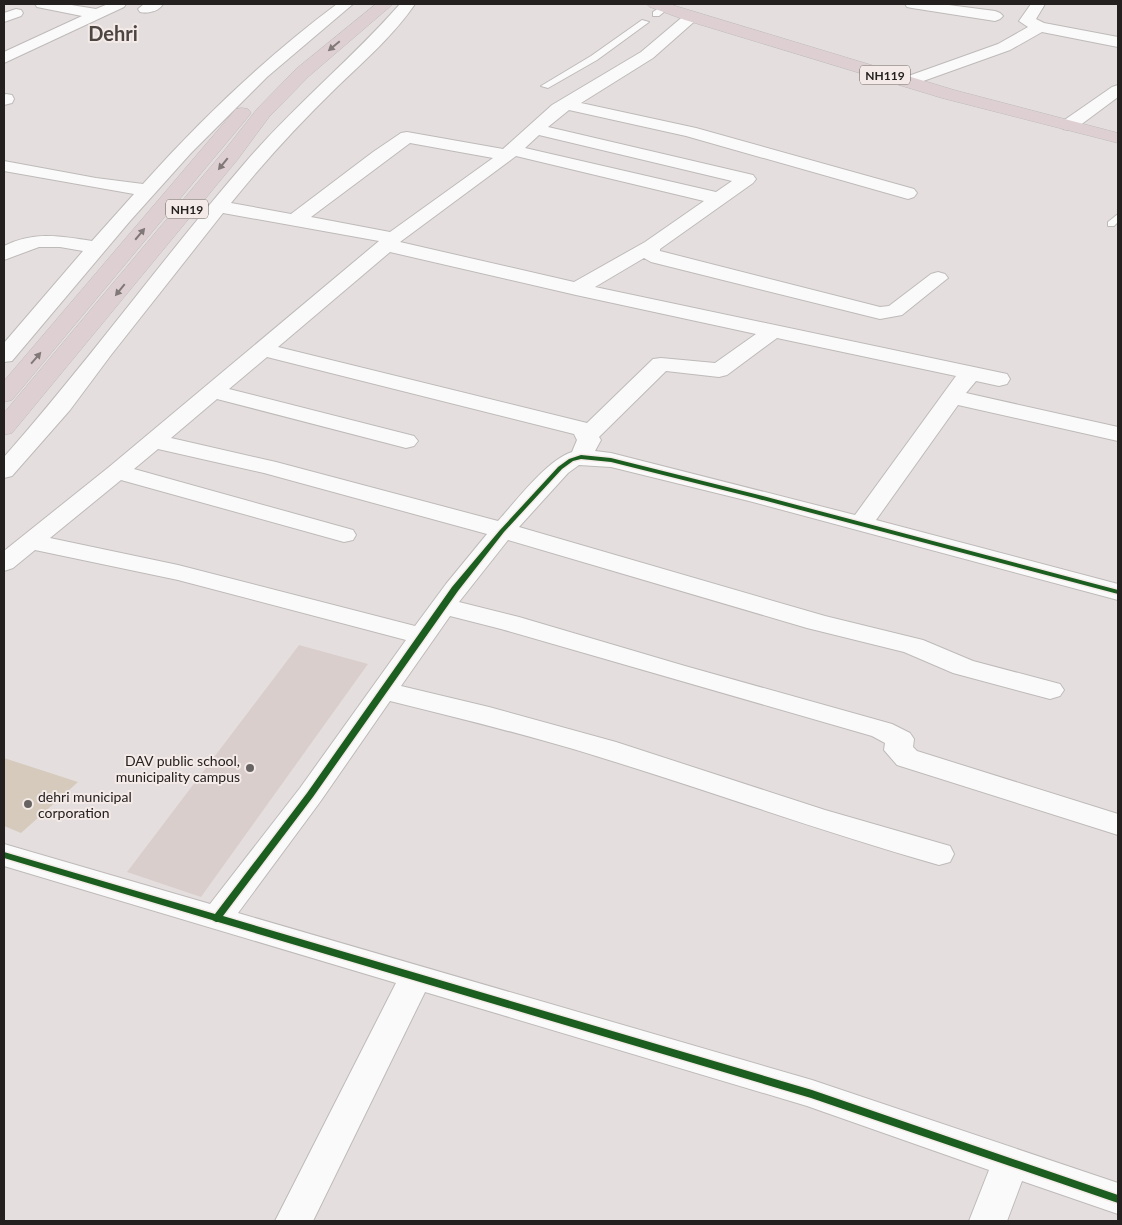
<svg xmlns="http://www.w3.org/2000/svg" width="1122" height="1225" viewBox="0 0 1122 1225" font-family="Lato,sans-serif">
<rect width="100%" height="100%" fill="#e4dfde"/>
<path fill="#d9cecb" d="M299 645 368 664 201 897 127 872Z"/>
<path fill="#d6cabc" d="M4 758 78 782 21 833 4 826Z"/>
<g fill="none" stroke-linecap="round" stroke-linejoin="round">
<g stroke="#bebab9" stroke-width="2">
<g id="lane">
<path d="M663 5 670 7 659 16H653V12Z"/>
<path d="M642 20 649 22 597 60 548 88 541 86 591 56Z"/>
<path d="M1118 214V222L1114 226H1108V222Z"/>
</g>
</g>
<g stroke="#bebab9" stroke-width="2">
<g id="street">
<path d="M35 4H65L96 9 108 4H126L124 7 4 63V52L82 16 37 7Z"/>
<path d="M144 4H163C159 11 148 14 140 12L138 9Z"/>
<path d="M337 4H353L267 77 191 153 130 221 12 361 4 362V343L83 251 60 247H39L4 260V246C34 231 60 236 92 241L134 194 4 171V161L96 178 143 184C202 118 266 57 337 4Z"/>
<path d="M400 4H415C394 35 364 61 337 87 299 124 264 162 231 203L291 214 373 152 401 133 407 132 503 149 552 105 641 52 686 14H696L699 17 696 20 653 58 581 103 696 128 914 189 917 193 914 197 908 199 686 136 569 110 548 127 753 175 756 179 753 183 660 249V251L880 307 889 306 931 274 938 272 945 274 948 278 902 315 880 319 651 262 644 258 595 287 1007 374 1010 379 1007 384 999 386 976 381 966 393 1118 427V441L958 405 876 520 1118 584V600L749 501 611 467 579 465 568 473 519 527 825 616 923 640 973 661 1060 684 1064 690 1060 696 1050 699 953 673 904 652 807 628 508 540 459 602 519 617 685 666 892 724 910 733 914 739 913 747 917 751 1118 814V835L897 765 884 750 885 743 872 736 501 629 450 616 401 686 489 707 616 742 825 810 950 846 954 854 950 862 939 865C823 832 710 791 596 756 528 735 459 718 390 701L320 802 238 913 812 1080 1118 1183V1214L1022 1181 1007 1221H969L989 1170 807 1106 425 992 313 1221H275L396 983 4 866V844L210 904 300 788 406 640 178 580 35 550 13 568 4 571V551L109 467 379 241 223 213 111 355 70 410 12 476 4 478V457C88 362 162 259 244 164 292 107 351 60 400 4ZM539 135 732 181 716 192 525 148ZM410 143 493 158 390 232 311 217ZM516 156 704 201 645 242 574 282 400 242ZM390 252 576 295 756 334 715 363 661 358 653 359 587 423 278 347ZM777 338 956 376 855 515 611 453 595 451 601 440 599 437 666 371 719 377 727 375ZM267 357 574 434 577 440 572 452C547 460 516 501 498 521L276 462 171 438 217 399 406 448 414 446 418 441 414 436 229 389ZM158 449 264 473 487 534 446 584 415 626 178 565 50 538 121 480 344 542 353 540 356 535 353 530 134 469Z"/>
<path d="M905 4H941L995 11 1000 13 1003 16 1000 19 995 21 912 8 907 7Z"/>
<path d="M1031 4H1045L1036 19 1044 23 1118 37V47L1042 32 1010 50 912 85H900L898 82 900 79 998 44 1028 27 1019 21Z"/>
<path d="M16 9 21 10 23 13 21 16 4 22V13Z"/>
<path d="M1118 85V97L1075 129 1069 130 1063 129 1060 125 1063 121 1112 87Z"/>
<path d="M6 94 12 95 14 99 12 103 4 105V95Z"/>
</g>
</g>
<g stroke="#bdbbba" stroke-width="1">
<g id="highway">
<path d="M376 4H393L308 77 269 117 238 159 12 433 4 435V413L224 151 257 109 296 69Z"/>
<path d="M647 4H669L954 90 1118 133V143L942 98 685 20 650 7Z"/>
<path d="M242 108 248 109 251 113 248 117 12 400 4 402V381L236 109Z"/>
</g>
</g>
<use href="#lane" fill="#fbfafa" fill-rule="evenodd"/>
<use href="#street" fill="#fbfafa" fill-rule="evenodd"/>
<use href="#highway" fill="#decfd2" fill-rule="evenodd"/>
<g stroke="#f4ebe8" stroke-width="3">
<path id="cycleway" d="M581 455 611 458 759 495 1118 590V594L755 498 611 462 581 459 573 461 562 469 504 532 458 591 313 797 223 916 812 1090 1118 1195V1203L811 1098 218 922H216L212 920 4 858V852L215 914 307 793 452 587 500 530 558 467 569 459Z"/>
</g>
<use href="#cycleway" fill="#1b5e20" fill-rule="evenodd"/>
</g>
<defs><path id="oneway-solid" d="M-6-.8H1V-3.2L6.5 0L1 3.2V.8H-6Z" transform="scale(1.25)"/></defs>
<g fill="#817878">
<use href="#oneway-solid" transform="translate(334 46) rotate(140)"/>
<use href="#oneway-solid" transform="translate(223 164) rotate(129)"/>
<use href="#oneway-solid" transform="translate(140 234) rotate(-50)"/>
<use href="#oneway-solid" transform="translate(120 290) rotate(129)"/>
<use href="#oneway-solid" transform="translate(36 358) rotate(-49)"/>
</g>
<g fill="#676362" stroke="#f4ebe8" stroke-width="2">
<circle cx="250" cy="768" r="5"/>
<circle cx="28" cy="804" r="5"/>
</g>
<g text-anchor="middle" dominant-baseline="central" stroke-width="4" stroke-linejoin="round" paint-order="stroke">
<g fill="#f4ebe8" stroke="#625d5b" stroke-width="1">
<rect x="860" y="65.5" width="50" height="19" rx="4"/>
<rect x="166" y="199.5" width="42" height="19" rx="4"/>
</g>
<g font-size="12" font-weight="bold" fill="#24201f">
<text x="885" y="75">NH119</text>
<text x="187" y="209">NH19</text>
</g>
<g font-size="14" fill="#24201f" stroke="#f4ebe8" text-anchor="end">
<text x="240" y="760">DAV public school,<tspan x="240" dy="16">municipality campus</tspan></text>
<text x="38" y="796" text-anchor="start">dehri municipal<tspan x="38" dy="16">corporation</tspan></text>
</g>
<g font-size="20" font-weight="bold" fill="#4c4542" stroke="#f4ebe8">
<text x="113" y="33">Dehri</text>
</g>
</g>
<rect width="1122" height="1225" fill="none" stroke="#24201f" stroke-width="10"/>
</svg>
